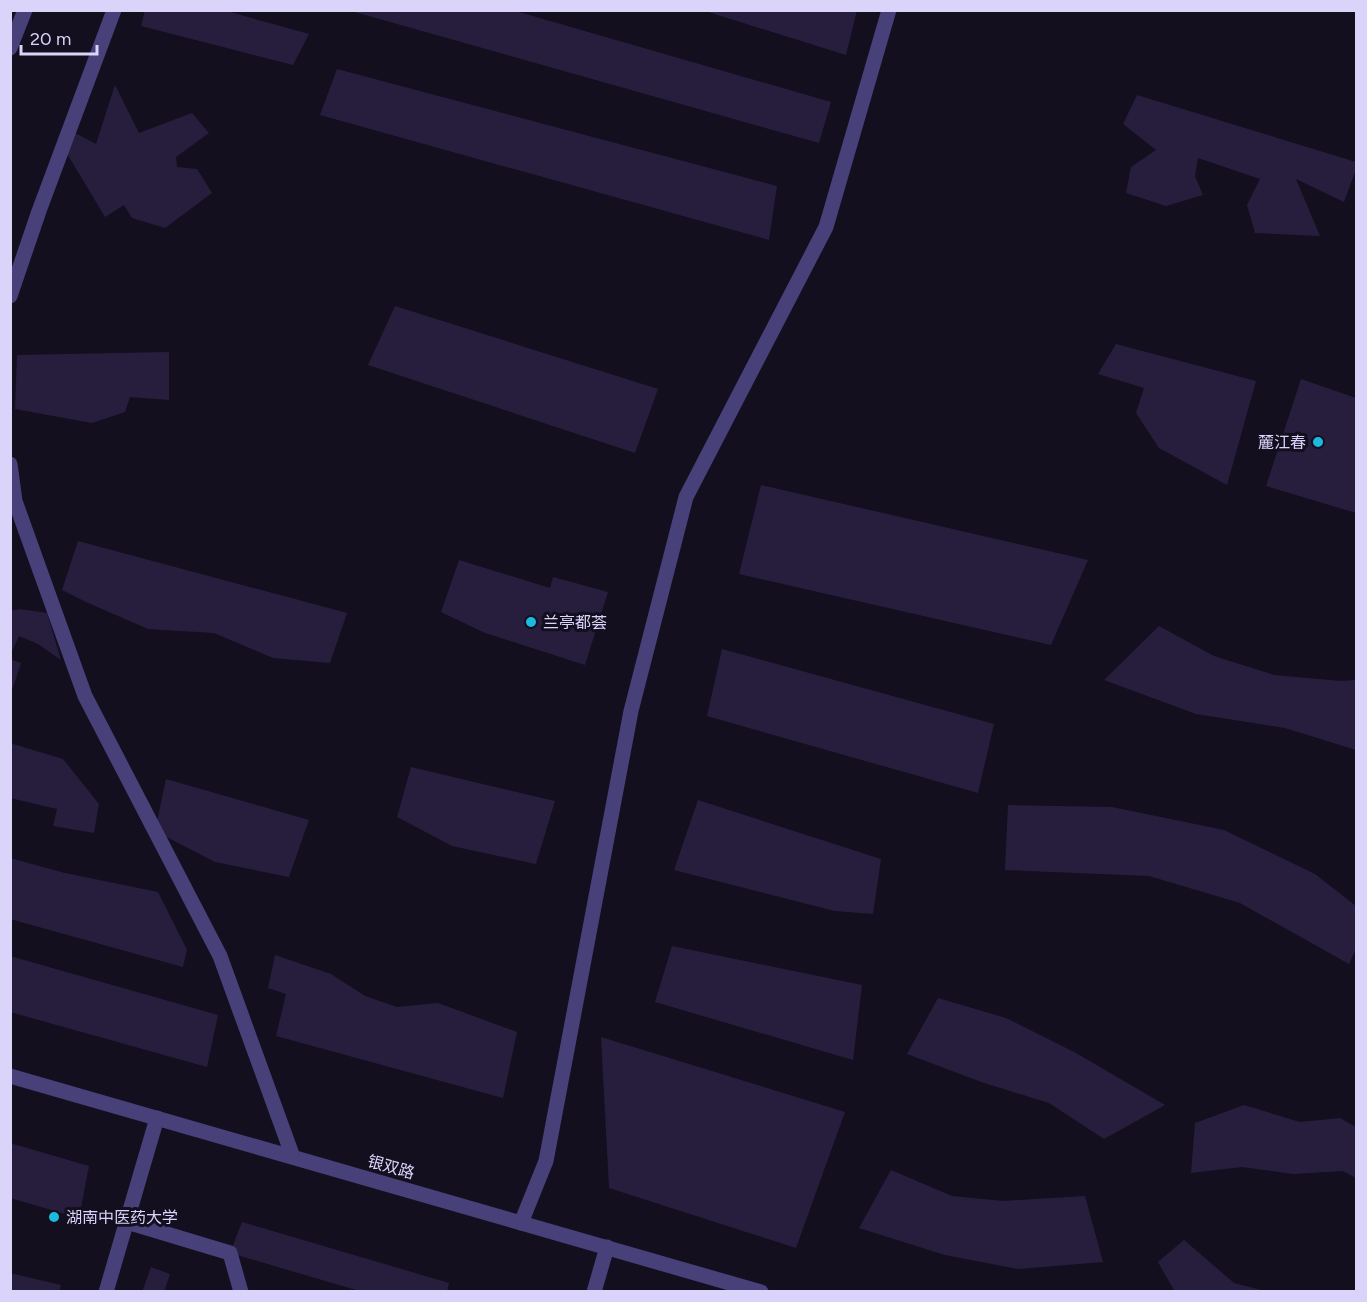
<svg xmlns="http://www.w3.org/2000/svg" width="1367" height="1302" viewBox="0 0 1367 1302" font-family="Figtree,'Noto Sans SC',sans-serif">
<rect width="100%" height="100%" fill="#130f1f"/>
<g fill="#271e3e">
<path d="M145 10H223L309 34 293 65 141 26Z"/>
<path d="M512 10 831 102 819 143 351 11Z"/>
<path d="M702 10H857L846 55Z"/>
<path d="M337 69 777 186 769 240 320 115Z"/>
<path d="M115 85 139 133 192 113 209 133 176 157 177 167 197 169 212 193 165 228 132 218 124 205 105 217 59 140 75 133 96 144Z"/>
<path d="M1137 95 1356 162V169L1344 202 1296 179 1320 236 1255 233 1247 205 1260 179 1198 158 1195 176 1203 195 1166 206 1126 193 1131 167 1156 150 1123 124Z"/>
<path d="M395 306 658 389 635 453 368 365Z"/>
<path d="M1116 344 1256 381 1227 485 1159 448 1136 413 1144 388 1098 374Z"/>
<path d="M169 352V400L130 397 125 412 92 423 15 409 17 355Z"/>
<path d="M1301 379 1356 398V513L1266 486Z"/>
<path d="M761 485 1088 560 1051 645 739 574Z"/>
<path d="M78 541 347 613 330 663 273 658 214 633 148 629 86 602 62 590Z"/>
<path d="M459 560 550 588 553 577 608 592 585 665 485 633 441 612Z"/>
<path d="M20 609 47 613 61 660 38 644 19 636 10 655V611Z"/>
<path d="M1159 626 1214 656 1274 675 1341 681 1356 680V750L1285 728 1196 714 1104 680Z"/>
<path d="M722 649 994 724 978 793 707 716Z"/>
<path d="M10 659 21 663 11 693H10Z"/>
<path d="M10 743 63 759 99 804 94 833 53 826 57 809 10 798Z"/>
<path d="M411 767 555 801 536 864 452 846 397 817Z"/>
<path d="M166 779 309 820 289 877 215 862 155 831Z"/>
<path d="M698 800 881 859 873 914 835 911 674 870Z"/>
<path d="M1008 805 1112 807 1224 830 1315 874 1356 906V949L1349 964 1240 903 1149 876 1005 870Z"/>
<path d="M10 858 65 873 158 892 187 950 183 967 10 919Z"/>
<path d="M672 946 862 985 853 1060 655 1002Z"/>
<path d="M275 955 331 974 365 996 397 1007 438 1003 517 1032 503 1098 276 1036 286 994 268 988Z"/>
<path d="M10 956 218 1015 207 1067 10 1012Z"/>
<path d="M938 998 1006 1018 1076 1053 1165 1105 1104 1139 1049 1103 984 1083 907 1054Z"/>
<path d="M601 1037 845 1112 796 1248 609 1188Z"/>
<path d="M1244 1105 1300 1122 1340 1118 1356 1127V1178L1343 1171 1293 1174 1242 1167 1191 1173 1195 1123Z"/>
<path d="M10 1143 89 1166 79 1218 10 1198Z"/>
<path d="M891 1170 952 1196 1003 1201 1085 1196 1103 1262 1018 1269 945 1255 859 1228Z"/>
<path d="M242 1222 449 1283 447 1292H363L230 1253Z"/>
<path d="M1184 1240 1234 1283 1269 1292H1175L1158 1262Z"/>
<path d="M151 1267 170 1274 164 1292H142Z"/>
<path d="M10 1273 61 1285 59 1292H10Z"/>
</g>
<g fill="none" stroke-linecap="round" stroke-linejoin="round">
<g stroke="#474079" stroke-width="15">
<path d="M10 296 39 211 114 10"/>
<path d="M10 464 15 501 85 696 220 956 293 1157"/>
<path d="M127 1222 230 1253 241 1292"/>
<path d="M521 1223 546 1161 631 711 686 497 826 227 889 10"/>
<path d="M106 1292 157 1118"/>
<path d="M594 1292 607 1247"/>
</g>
<g stroke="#474079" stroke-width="15">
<path d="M10 48 25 10"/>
<path d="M10 1076 761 1292"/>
</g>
</g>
<g fill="#1abbde" stroke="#130f1f" stroke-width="2">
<circle cx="1318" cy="442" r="6"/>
<circle cx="531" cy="622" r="6"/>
<circle cx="54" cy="1217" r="6"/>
</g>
<g text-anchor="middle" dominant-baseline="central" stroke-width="6" stroke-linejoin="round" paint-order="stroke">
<g font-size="16" fill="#dad3fa" stroke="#130f1f" text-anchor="start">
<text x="1306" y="442" text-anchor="end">麓江春</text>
<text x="543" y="622">兰亭都荟</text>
<text x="66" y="1217">湖南中医药大学</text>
</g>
<g font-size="16" fill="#dad3fa" stroke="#130f1f">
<text transform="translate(391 1167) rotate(16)">银双路</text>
</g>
</g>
<rect width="1367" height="1302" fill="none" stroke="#dad3fa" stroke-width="24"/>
<path d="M21 45v9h76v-9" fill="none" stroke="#dad3fa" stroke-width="3"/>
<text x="30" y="45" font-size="18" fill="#dad3fa" stroke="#130f1f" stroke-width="4.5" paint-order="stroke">20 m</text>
</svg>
